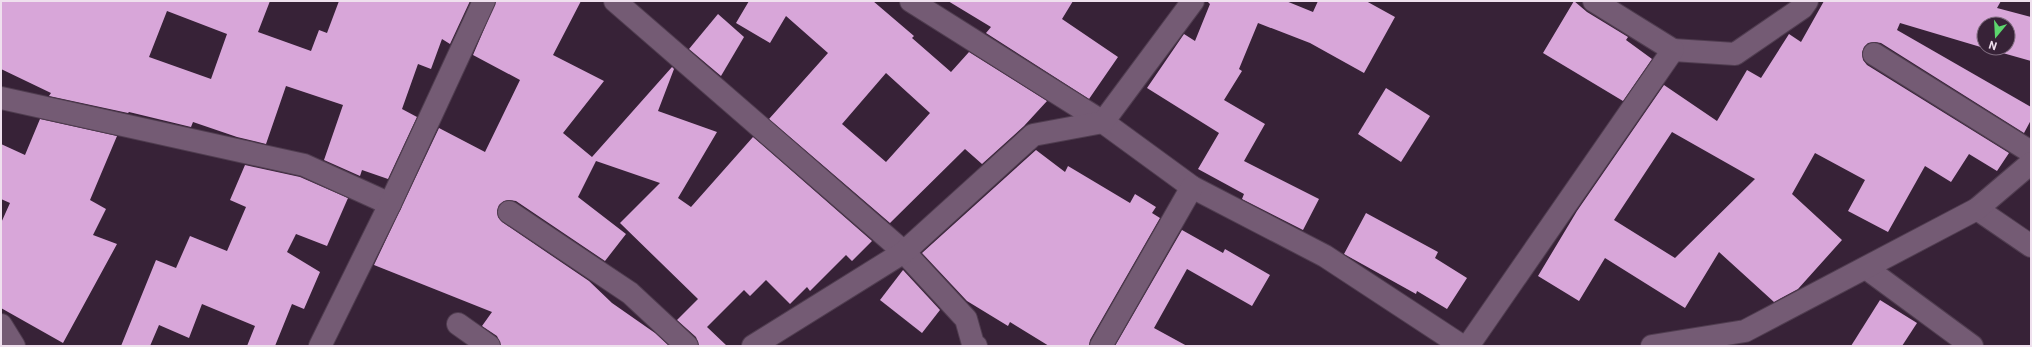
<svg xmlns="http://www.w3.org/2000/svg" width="2032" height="347" viewBox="0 0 2032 347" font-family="Roboto,sans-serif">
<rect width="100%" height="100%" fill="#372237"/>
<g fill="#d8a6d9" fill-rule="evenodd">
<path d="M1 1H270L258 32 311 51 319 30 327 33 339 1H470L450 44 442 39 431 69 418 64 402 109 417 117 388 179 362 170 360 176 324 160 343 105 286 86 266 144 237 137 193 122 191 127 129 112 128 113 49 96 51 93 1 69ZM167 11 227 34 211 79 149 57Z"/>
<path d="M496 1H581L553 55 604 81 563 133 592 157 672 67 674 69 658 111 717 132 678 198 691 207 753 137 872 241 852 261 846 255 810 291 807 287 790 304 766 280 750 296 744 290 707 327 727 346H699L696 337 677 320 698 299 620 223 660 183 596 161 578 197 626 234 605 261 516 201 509 200 504 201 499 205 497 211 498 217 502 222 589 281 612 303 655 333 669 346H501L497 336 482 326 492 312 374 265 439 128 485 152 520 80 473 55Z"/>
<path d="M749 1H873L914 36 912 38 951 72 969 52 1047 101 1024 126 982 164 965 149 890 223 769 119 828 53 786 16 770 43 736 23ZM886 73 930 113 886 162 842 124Z"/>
<path d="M948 1H1073L1062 19 1118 57 1089 99 986 33 991 27Z"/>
<path d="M1207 1H1286L1313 12 1318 1H1366L1395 17 1364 73 1310 43 1258 23 1239 69 1242 71 1224 100 1265 124 1244 161 1319 199 1303 230 1242 199 1244 194 1198 169 1219 133 1147 88 1184 34 1195 41 1210 4Z"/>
<path d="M1574 1 1587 12 1628 37 1626 40 1652 59 1623 101 1543 53Z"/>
<path d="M1824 1H2001L1997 8 2031 17V61L1985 48H2008V24H1984V48L1900 23 1897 30 2031 107V120L2024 133 1881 43 1875 42 1868 43 1864 47 1862 53 1863 60 1867 65 2009 153 1997 171 1969 154 1951 182 1925 166 1888 232 1848 211 1865 180 1815 153 1792 194 1842 240 1798 289 1774 302 1719 252 1685 308 1605 258 1579 301 1538 276 1577 211 1664 85 1717 121 1747 70 1761 78 1789 34 1801 42ZM1672 132 1755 179 1675 258 1614 220Z"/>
<path d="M718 14 744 37 721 76 689 49Z"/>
<path d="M1386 88 1430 116 1401 162 1358 134Z"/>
<path d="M40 119 117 136 90 200 106 209 93 235 117 244 63 343 1 308V223L10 203 1 199V144L25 155Z"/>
<path d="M1036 150 1065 172 1068 166 1130 203 1135 194 1156 207 1152 213 1160 218 1090 340 1089 346H1049L1010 322 1008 326 967 301 922 253Z"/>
<path d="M245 165 300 177 348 198 327 246 296 234 287 252 320 272 304 309 292 304 275 346H247L255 326 202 304 189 338 159 325 150 346H121L156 260 176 268 190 236 227 251 246 207 230 200Z"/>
<path d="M1366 213 1438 252 1435 258 1467 278 1447 309 1417 291 1416 294 1344 254Z"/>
<path d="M1182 230 1223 253 1225 249 1270 275 1252 306 1187 269 1154 328 1187 346H1115Z"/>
<path d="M903 270 940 310 922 333 880 300Z"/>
<path d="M1880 300 1917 323 1902 346H1851Z"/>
</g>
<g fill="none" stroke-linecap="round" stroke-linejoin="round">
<g stroke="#503d50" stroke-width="24">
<g id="minor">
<path d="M615 1 904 252 966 319 973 344 976 346"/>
<path d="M911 1 1103 122 1192 187 1325 256 1462 346"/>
<path d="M1673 50 1735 54 1802 8 1807 1"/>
<path d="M1874 54 2031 152"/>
<path d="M1 98 304 165 390 204"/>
<path d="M1977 209 2031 246"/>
<path d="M509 212 630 293 687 346"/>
<path d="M1866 268 1972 346"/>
<path d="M458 324 489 346"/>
<path d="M1 325 14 346"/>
<path d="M320 346 390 204 484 1"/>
<path d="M753 346 904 252 1033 135 1103 122 1193 1"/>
<path d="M1101 346 1192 187"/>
<path d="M1468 346 1673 50 1594 1"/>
<path d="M1652 346 1745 331 1977 209 2031 163"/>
</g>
</g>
<use href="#minor" stroke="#745b74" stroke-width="22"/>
</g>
<rect width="2032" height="347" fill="none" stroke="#efe0ee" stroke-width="4"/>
<g transform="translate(1996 36) rotate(198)"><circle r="19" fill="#372237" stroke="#816e80"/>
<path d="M0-3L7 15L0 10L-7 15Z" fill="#5cd56d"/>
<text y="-6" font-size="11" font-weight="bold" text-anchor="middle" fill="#efe0ee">N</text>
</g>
</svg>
